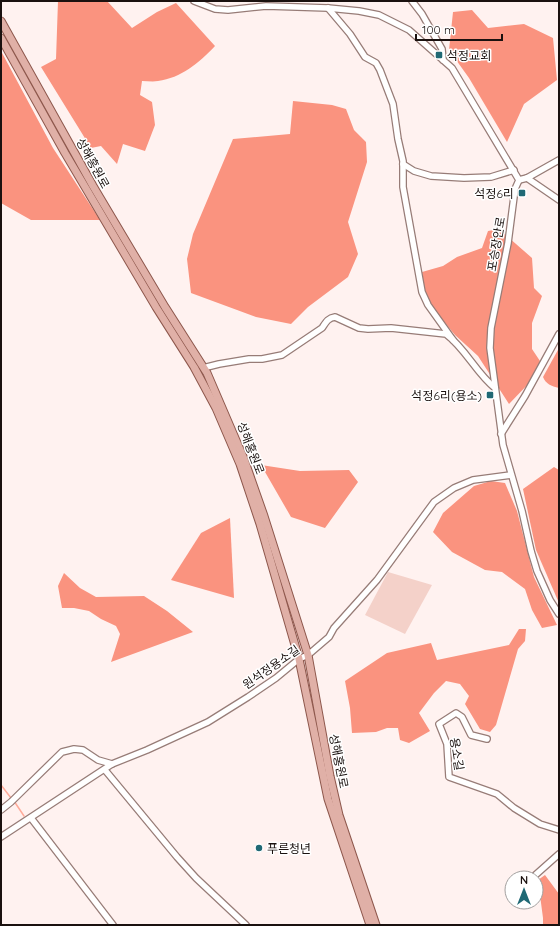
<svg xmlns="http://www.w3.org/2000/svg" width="560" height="926" viewBox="0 0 560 926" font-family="Quicksand,'Noto Sans KR',sans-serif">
<rect width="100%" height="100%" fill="#fff2f0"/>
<path fill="#f4d1c9" d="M388 572 432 585 405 634 365 615Z"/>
<g fill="#fa937f">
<path d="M58 1H107L132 28 157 12 176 3 215 46C199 63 181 78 158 81 153 82 147 81 142 81L140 95 152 102 155 125 145 151 123 144 117 164 101 146 91 148 41 67 56 59Z"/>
<path d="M472 10 488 28 524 24 553 38 557 80 524 104 507 142 469 78 449 50 453 12Z"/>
<path d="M1 51 53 148 100 220H31L1 203Z"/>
<path d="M293 101 332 105 346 109 354 130 366 142 367 162 348 222 358 254 348 277 308 307 291 324 256 317 191 293 187 259 193 234 233 139 290 134Z"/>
<path d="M499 229 532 258 534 288 542 296 532 323V349L540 361 533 379 509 404 478 356 455 335 426 300 422 272 443 266 457 257 482 248 488 231Z"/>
<path d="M559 348V388C551 386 546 384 543 377Z"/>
<path d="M261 465 300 471 349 470 358 482 325 528 291 517Z"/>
<path d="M554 467 559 470V603L536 550 523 489Z"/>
<path d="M491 481 505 483 517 511 534 577 557 625 542 628 532 610 525 589 502 572 485 570 452 552 433 532 443 513 474 486Z"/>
<path d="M230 518 234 598 171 580 201 533Z"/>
<path d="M64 573 80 588 96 597 144 596 167 611 193 632 111 662 120 634 116 626 101 619 89 611 74 608H62L58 586Z"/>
<path d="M519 629H526L525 641 518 649 496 725 490 732 480 729 465 704 469 696 460 684 446 681 434 693 419 713 430 731 409 743 400 740 398 728H387L376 732 352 733 350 708 345 681 387 653 431 643 437 660 509 645Z"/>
<path d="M545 875 559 894V925H543V918L538 880Z"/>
</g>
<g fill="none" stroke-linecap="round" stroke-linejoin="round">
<g stroke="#ffab9a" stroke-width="1.5">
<path d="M1 785 11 798"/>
<path d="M14 801 24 816"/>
</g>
<g stroke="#977c77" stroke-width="8">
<g id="minor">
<path d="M194 1 215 9 228 10 266 6 328 8 359 11 379 15 409 30 452 68 519 180 515 189 508 243 491 328 490 348 503 445 522 511 531 551 537 571 550 600 559 614"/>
<path d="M412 1 422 14 442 49 443 60"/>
<path d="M328 8 350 34 365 57 376 63 380 70 393 104 398 139 403 161V187L422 292 428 305 453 340"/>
<path d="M403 164 414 171 431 176 464 178 491 177 514 170"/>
<path d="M527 178 559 200"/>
<path d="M519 180 527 178 559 160"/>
<path d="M207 367 219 364 249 359H262L282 355 322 328C326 322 328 318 335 317L359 328 368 329 391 328 446 334C466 349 476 373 495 388"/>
<path d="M501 434 525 396 559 334"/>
<path d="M487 739 471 735 462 717 456 713 439 724 447 744 449 777 497 794 514 808 540 824 559 830"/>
<path d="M105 770 177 857 196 878 246 925"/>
<path d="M1 810 11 802 62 752 74 749 83 750 98 760 112 764"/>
<path d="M31 818 113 925"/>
<path d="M1 837 112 764 147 750 208 722 248 697 276 678 299 659 308 655 329 637 334 628 377 580 434 502 454 488 473 480 511 475"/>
<path d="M532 878 559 854"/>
</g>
</g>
<g stroke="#8d574c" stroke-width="9">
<g id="major">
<path d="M1 21 93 186 165 307 207 373 244 459 264 516 308 655 330 776 339 815 376 925"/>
<path d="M1 38 65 153 156 307 194 367 216 408 240 464 260 524 299 659 328 799 370 925"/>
</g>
</g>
<use href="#minor" stroke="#fff" stroke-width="5.5"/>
<use href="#major" stroke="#e0b0a7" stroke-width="7"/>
</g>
<g fill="#206975" stroke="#fff" stroke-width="1.5">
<rect x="435" y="51" width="8" height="8" rx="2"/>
<rect x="518" y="189" width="8" height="8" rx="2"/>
<rect x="486" y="391" width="8" height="8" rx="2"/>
<circle cx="259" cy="848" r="4"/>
</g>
<g text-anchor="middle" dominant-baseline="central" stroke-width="3" stroke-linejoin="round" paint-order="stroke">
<g font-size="12" fill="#1a110f" stroke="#fff" text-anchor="start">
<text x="447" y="55">석정교회</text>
<text x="514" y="193" text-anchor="end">석정6리</text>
<text x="482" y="395" text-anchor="end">석정6리(용소)</text>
<text x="267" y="848">푸른청년</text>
</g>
<g font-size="12" fill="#1a110f" stroke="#fff">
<text transform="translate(93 163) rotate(61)">성해홍원로</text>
<text transform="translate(496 244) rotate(-80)">포승장안로</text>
<text transform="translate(251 448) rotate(69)">성해홍원로</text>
<text transform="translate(271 667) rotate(-35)">원석정용소길</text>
<text transform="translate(457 754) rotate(81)">용소길</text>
<text transform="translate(339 761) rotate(79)">성해홍원로</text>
</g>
</g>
<rect width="560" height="926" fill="none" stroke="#1a110f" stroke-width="4"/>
<g transform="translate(524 890)"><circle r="19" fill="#ffffff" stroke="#a3a09f"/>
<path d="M0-3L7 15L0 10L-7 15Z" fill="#206975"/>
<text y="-6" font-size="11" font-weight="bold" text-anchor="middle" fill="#1a110f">N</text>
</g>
<path d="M416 34v6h86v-6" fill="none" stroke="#1a110f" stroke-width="2"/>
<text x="422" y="34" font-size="12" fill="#1a110f" stroke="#ffffff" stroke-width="3" paint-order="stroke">100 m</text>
</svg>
